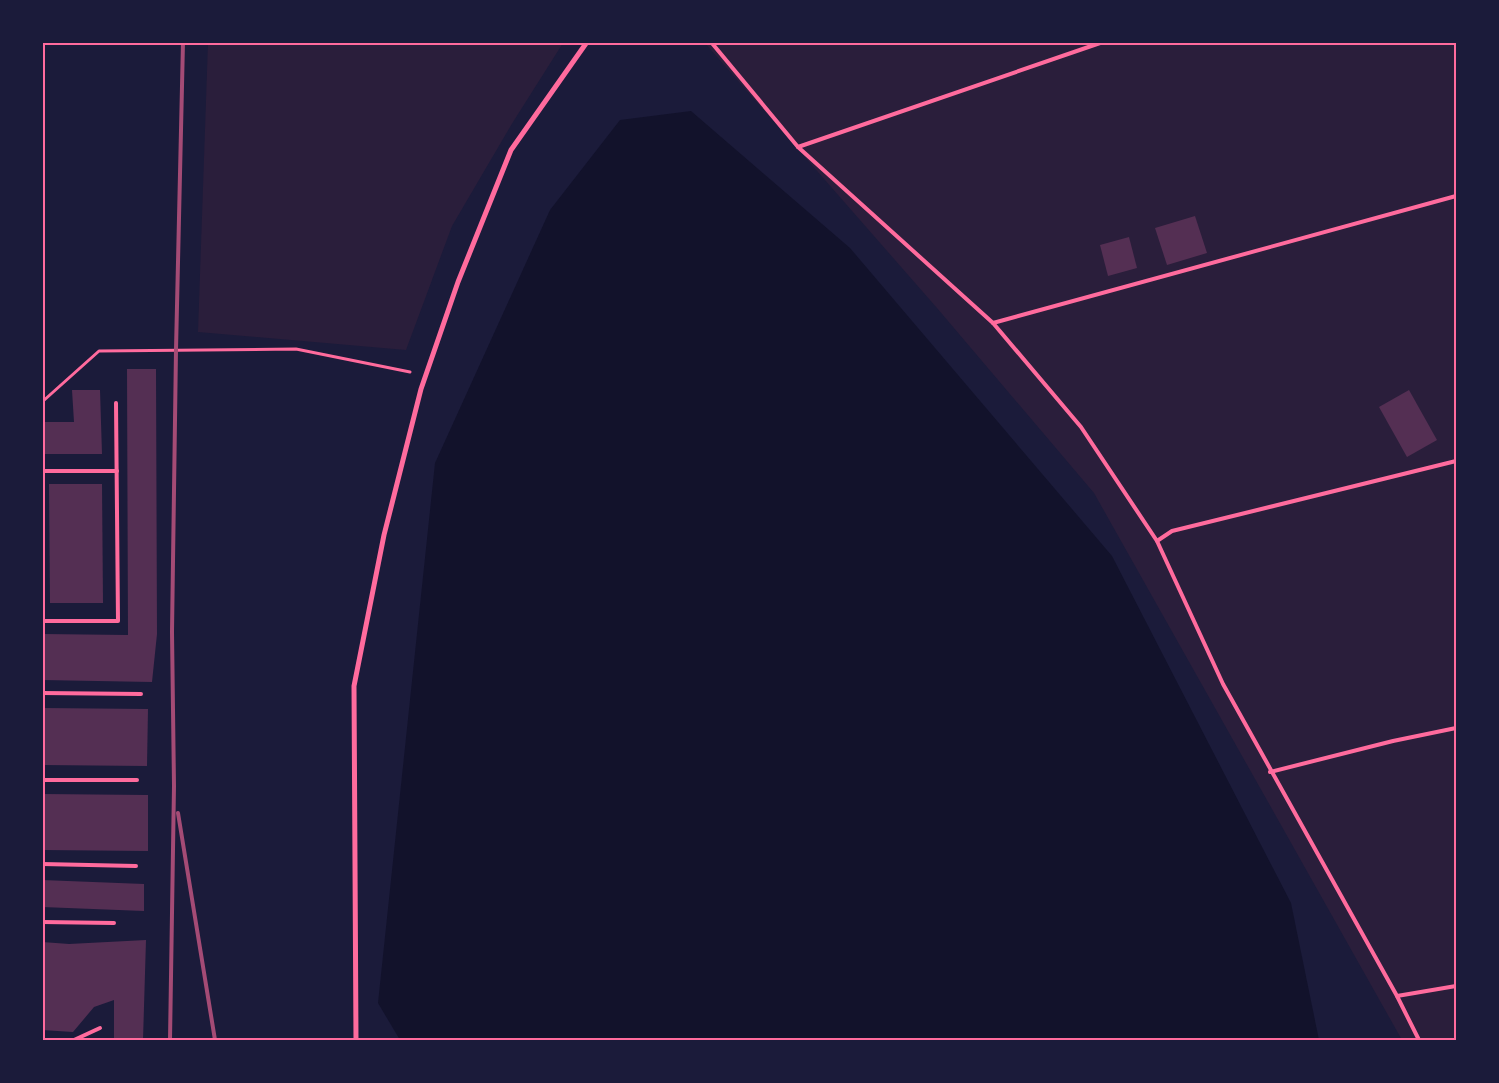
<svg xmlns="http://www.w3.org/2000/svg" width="1499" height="1083" viewBox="0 0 1499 1083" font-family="'IBM Plex Sans',sans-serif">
<rect width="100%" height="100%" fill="#1b1b3a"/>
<g fill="#2a1e3b">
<path d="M208 43H563L513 122 452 226 406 350 198 332Z"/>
<path d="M705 43H1456V1040H1402L1094 493 937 308Z"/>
</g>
<path fill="#12122b" d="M691 111 850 248 1112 556 1291 903 1319 1040H400L378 1003 435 463 550 210 620 120Z"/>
<g fill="#542f53">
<path d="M1195 216 1207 253 1167 265 1155 228Z"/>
<path d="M1129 237 1137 268 1108 276 1100 245Z"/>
<path d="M127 369H156L157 634 152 682 42 680V634L128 635Z"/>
<path d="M72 390H100L102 454H42V422H74Z"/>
<path d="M1409 390 1437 440 1407 457 1379 407Z"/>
<path d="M49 484H102L103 603H50Z"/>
<path d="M42 708 148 709 147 766 42 765Z"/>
<path d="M42 794 148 795V851L42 850Z"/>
<path d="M42 880 144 884V911L42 907Z"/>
<path d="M146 940 143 1040H114V1000L94 1007 73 1032 42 1030V942L69 944Z"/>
</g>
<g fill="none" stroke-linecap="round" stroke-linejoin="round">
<path stroke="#ff6b9d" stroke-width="3" d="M42 402 99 351 296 349 410 372"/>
<g stroke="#ff6b9d" stroke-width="4">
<path d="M711 42 798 147 993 323 1081 427 1157 541 1223 684 1397 996 1419 1040"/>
<path d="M798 147 1103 42"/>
<path d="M993 323 1456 196"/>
<path d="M42 471H117"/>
<path d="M1157 541 1172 531 1456 461"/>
<path d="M42 621H118L116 403"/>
<path d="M42 693 141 694"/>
<path d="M1270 772 1393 741 1456 728"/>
<path d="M42 780H137"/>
<path d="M42 864 136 866"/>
<path d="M42 922 114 923"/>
<path d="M1397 996 1456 986"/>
<path d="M74 1040 100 1028"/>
</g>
<path stroke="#ff6b9d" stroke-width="5" d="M356 1040 354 686 384 535 421 389 458 282 511 150 587 42"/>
<g stroke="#a44b75" stroke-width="4">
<path d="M178 813 215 1040"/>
<path d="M170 1040 174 786 172 632 176 350 183 42"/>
</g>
</g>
<rect width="1499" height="1083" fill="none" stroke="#1b1b3a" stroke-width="88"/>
<rect x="44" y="44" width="1411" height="995" fill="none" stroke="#ff6b9d" stroke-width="2"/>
</svg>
